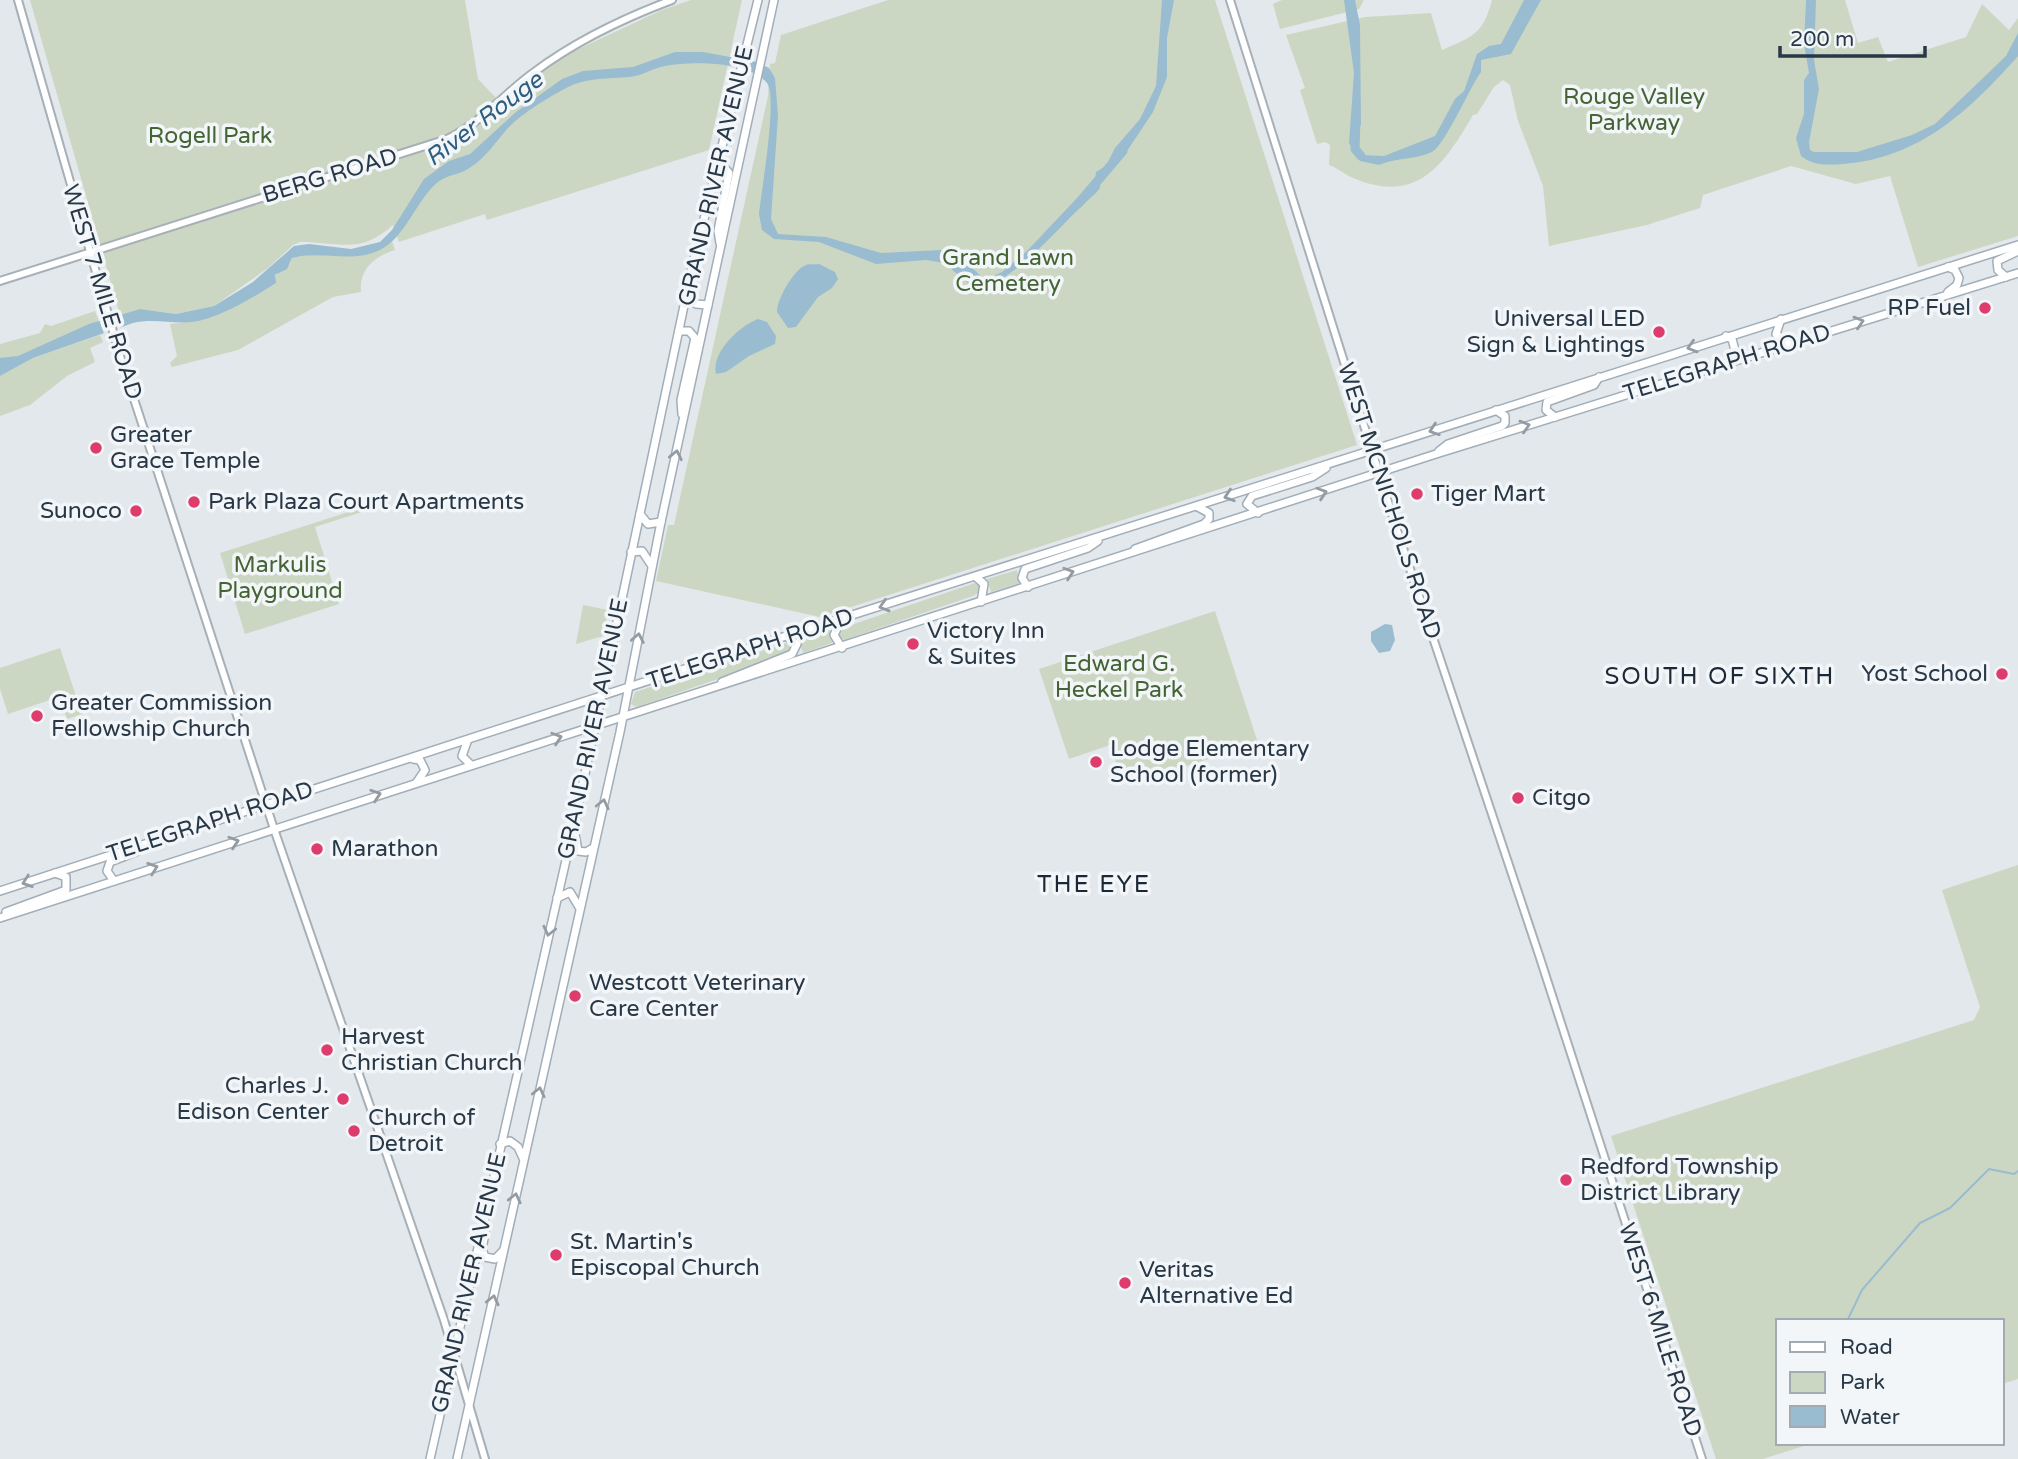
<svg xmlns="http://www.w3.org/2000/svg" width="2018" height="1459" viewBox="0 0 2018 1459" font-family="'Varela Round',sans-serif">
<rect width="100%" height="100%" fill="#e3e8ec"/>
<g fill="#cbd7c3">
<path d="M30 0H465L478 79 501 103 557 59 662 10 691 0H742L709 150 487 220 485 214 399 242 393 225C359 255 342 242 300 242L293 245 268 268 214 306 176 314 140 309 120 315Z"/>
<path d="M888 0H1215L1357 445 820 617 656 581 668 525H674L768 96 770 64 775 63 781 35Z"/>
<path d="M1282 0H1364L1359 9 1280 29 1273 4Z"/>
<path d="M1492 0H1845L1858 43 1878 37 1888 62 1966 37 1982 4 2009 30 2018 18V236L1918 267 1890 176 1856 184 1791 166 1703 195 1700 208 1647 225 1549 246 1543 186 1518 121 1510 85 1503 80 1494 87 1477 114 1473 115C1444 165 1417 205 1353 178 1344 174 1338 168 1329 165L1330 145 1325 142 1317 144 1300 90 1305 88 1286 35 1365 17 1431 13 1442 50C1474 36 1483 34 1492 0Z"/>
<path d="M392 241 395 250C375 256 359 269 361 292L333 297 238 350 172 367 170 363 177 356 170 324C210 321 242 303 275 284V276L290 264 292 258C329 248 356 267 392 241Z"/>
<path d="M95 311 99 322 0 364V344L40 333 45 324 51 326Z"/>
<path d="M100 335 103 342 90 348 95 362 67 376 30 405 0 416V376L33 358Z"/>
<path d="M364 507 365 511 315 527 339 604 245 634 220 553Z"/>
<path d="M1017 570 1020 583 991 592 987 579Z"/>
<path d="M975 583 981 586V591L973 596 844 640 838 635 842 628Z"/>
<path d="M583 605 608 610 603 636 576 644Z"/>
<path d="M1215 611 1258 743 1149 778 1144 763 1119 771 1110 745 1069 759 1039 669Z"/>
<path d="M830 630 832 643 803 653 799 640Z"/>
<path d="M786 643 793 647 787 655 637 707 631 704 635 692Z"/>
<path d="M60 648 82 714 67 719 59 697 8 714 0 689V668Z"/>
<path d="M2018 865V1379L2002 1384V1321H1778V1443H1813L1763 1459H1716L1611 1136 1974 1020 1980 1007 1942 890Z"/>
</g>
<g fill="#9abcd0">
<path d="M1162 0H1174L1167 38V77L1153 112 1125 154 1099 177 1100 188 1096 193C1058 226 1029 268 982 290L974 288 944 263 926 260 876 264 819 242 774 239 762 230 759 214C761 193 778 97 767 83 749 61 691 61 665 66 653 68 642 76 630 77 608 79 589 77 568 87 549 97 522 113 507 129 496 142 486 157 471 167 461 175 448 174 438 182 416 200 406 237 380 250 351 264 322 250 292 258L287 269 275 275 276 283C254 297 218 319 192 322 172 324 153 318 133 323L33 358 0 376V358L18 356 89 324 140 309 176 314 214 306 253 282 294 246 309 244 351 249 380 242 392 230 424 179 449 161 470 154 516 112 562 79 583 71 633 67 675 52H703L757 62 769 68 775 78 778 116 771 219 778 234 826 237 881 253 941 250 964 260 985 280 1002 272 1027 251 1077 198C1096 190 1093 192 1096 172L1106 166 1115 148 1140 119 1156 86Z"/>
<path d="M1344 0H1355L1360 25 1361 124 1352 140 1360 155 1384 156 1435 136 1455 99 1464 91 1477 54 1489 46 1501 44 1524 0H1541L1511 54 1481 60V72C1470 87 1445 145 1432 152 1415 160 1398 157 1379 165L1360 161 1349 143 1354 73Z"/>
<path d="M1806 0H1816L1814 60 1819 89 1809 142 1810 150 1814 152H1857L1912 135 1935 124 2006 56 2018 33V56C1969 111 1920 158 1843 164 1828 165 1813 166 1801 156L1796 138 1804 114V80L1809 73 1804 44Z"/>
<path d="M819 264 835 272 838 279 832 288 818 297 796 327 788 328 777 312C777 299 792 274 802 267 808 263 813 265 819 264Z"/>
<path d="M758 319 767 322 776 336 775 344 749 356 726 372 716 374C711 353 739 326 758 319Z"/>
<path d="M1385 624 1392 625 1395 640 1390 651 1379 653 1371 641V632Z"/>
</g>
<path fill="#e3e8ec" d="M116 313 121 330 105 337 99 318Z"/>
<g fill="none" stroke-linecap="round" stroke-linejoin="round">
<path stroke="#9abcd0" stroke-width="2" d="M1847 1321 1862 1290 1920 1223 1950 1208 1989 1169 2014 1174 2018 1171"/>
<g stroke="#9abcd0" stroke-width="9">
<path d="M1356 120 1355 149 1361 156"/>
<path d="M1078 204 1123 151"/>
</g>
<g stroke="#a7b0b7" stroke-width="10">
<g id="secondary">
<path d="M18 0 120 356 274 829 444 1320 485 1459"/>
<path d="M1230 0 1396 527 1539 955 1702 1459"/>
<path d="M0 281 447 139C480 124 504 94 533 73 574 42 624 18 672 0"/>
</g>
</g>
<g stroke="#a1aeb9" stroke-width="10">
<g id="primary">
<path d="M715 169 724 167 729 173 718 231 720 243"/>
<path d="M1948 267 1955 270 1959 278 1957 285 1948 292"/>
<path d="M2006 277 1998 270 1997 261 2018 251"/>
<path d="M688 290 696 304 708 305"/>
<path d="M1781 319 1776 334 1787 343"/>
<path d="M679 331H689L695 338 681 400 682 414"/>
<path d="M1726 336 1732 339 1736 354 1732 360"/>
<path d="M1555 417 1546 410 1547 402 1594 385 1599 377"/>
<path d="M1439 451 1448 444 1502 426 1505 423V416L1496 410"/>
<path d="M1258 513 1247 504 1252 496 1312 477 1326 468"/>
<path d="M640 514 648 524 661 522"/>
<path d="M1135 549 1204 524 1209 519V513L1198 507"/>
<path d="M631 552 642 551 652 566"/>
<path d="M976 577 984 584 981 602"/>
<path d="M1028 587 1022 578 1025 569 1088 548 1098 541"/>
<path d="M841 620 834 635 842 648"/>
<path d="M722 682 792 654 797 644 786 636"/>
<path d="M467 742 462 756 471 765"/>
<path d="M413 759 420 760 425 770 417 782"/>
<path d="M574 829 578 851 586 852 593 848"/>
<path d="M114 881 107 871 110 862 166 840"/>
<path d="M0 891 786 636 2018 245"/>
<path d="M557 898 570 892 579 907"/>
<path d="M6 912 66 890V877L55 873"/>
<path d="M0 918 1436 454 2018 273"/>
<path d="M500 1144 510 1141 518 1147 523 1158"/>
<path d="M485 1233 482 1249 485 1257 495 1259 503 1251"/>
<path d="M430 1459 576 816 692 268 758 0"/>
<path d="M457 1459 620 732 661 522 774 0"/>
</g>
</g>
<use href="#secondary" stroke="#fff" stroke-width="6"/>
<use href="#primary" stroke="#fff" stroke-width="7"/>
</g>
<defs><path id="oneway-chevron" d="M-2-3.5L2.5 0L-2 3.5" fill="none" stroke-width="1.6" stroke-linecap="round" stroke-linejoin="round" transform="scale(1.75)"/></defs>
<g stroke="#949ca3">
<use href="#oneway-chevron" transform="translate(1859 322) rotate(-17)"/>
<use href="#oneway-chevron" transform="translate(1692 347) rotate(163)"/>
<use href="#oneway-chevron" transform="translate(1525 426) rotate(-17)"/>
<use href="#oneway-chevron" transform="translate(1434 430) rotate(162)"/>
<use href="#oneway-chevron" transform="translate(676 455) rotate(-78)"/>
<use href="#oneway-chevron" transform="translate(1322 493) rotate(-18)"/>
<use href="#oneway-chevron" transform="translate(1229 496) rotate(162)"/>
<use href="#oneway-chevron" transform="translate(1069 573) rotate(-18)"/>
<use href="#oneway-chevron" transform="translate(884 606) rotate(163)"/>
<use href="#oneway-chevron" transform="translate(638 638) rotate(-79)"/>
<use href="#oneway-chevron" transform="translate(557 738) rotate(-18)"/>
<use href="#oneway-chevron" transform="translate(376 795) rotate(-18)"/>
<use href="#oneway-chevron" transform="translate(603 804) rotate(-77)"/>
<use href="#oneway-chevron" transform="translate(234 842) rotate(-18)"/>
<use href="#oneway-chevron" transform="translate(153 868) rotate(-19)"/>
<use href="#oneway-chevron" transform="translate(27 882) rotate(161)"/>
<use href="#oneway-chevron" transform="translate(549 931) rotate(103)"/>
<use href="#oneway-chevron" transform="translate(539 1092) rotate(-77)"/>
<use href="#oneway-chevron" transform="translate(515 1198) rotate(-77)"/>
<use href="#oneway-chevron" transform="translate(493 1300) rotate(-77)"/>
</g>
<g fill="#dd3c6c" stroke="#f3f6f9" stroke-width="2.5">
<circle cx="1985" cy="308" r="7"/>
<circle cx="1659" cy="332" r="7"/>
<circle cx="96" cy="448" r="7"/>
<circle cx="1417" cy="494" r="7"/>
<circle cx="194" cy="502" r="7"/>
<circle cx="136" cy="511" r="7"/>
<circle cx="913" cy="644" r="7"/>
<circle cx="2002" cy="674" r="7"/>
<circle cx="37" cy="716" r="7"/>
<circle cx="1096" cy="762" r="7"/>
<circle cx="1518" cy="798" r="7"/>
<circle cx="317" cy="849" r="7"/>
<circle cx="575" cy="996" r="7"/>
<circle cx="327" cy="1050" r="7"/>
<circle cx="343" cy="1099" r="7"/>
<circle cx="354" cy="1131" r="7"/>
<circle cx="1566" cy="1180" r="7"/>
<circle cx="556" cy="1255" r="7"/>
<circle cx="1125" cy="1283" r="7"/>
</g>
<g text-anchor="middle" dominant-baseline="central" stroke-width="7" stroke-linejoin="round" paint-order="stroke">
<g font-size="23" fill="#446434" stroke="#f3f6f9">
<text x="1634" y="97">Rouge Valley<tspan x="1634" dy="26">Parkway</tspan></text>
<text x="210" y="136">Rogell Park</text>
<text x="1008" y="258">Grand Lawn<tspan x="1008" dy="26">Cemetery</tspan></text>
<text x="280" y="565">Markulis<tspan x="280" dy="26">Playground</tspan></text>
<text x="1119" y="664">Edward G.<tspan x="1119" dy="26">Heckel Park</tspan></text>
</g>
<g font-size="23" fill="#283847" stroke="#f3f6f9">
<text transform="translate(330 176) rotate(-17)">BERG ROAD</text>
<text transform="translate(716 176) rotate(-77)">GRAND RIVER AVENUE</text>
<text transform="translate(102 292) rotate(73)">WEST 7 MILE ROAD</text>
<text transform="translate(1727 363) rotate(-17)">TELEGRAPH ROAD</text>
<text transform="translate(1389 501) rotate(72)">WEST MCNICHOLS ROAD</text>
<text transform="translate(750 649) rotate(-18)">TELEGRAPH ROAD</text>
<text transform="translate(593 729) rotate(-78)">GRAND RIVER AVENUE</text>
<text transform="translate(210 822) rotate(-18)">TELEGRAPH ROAD</text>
<text transform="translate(469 1283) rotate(-77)">GRAND RIVER AVENUE</text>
<text transform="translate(1660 1330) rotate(72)">WEST 6 MILE ROAD</text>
</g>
<g font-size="23" fill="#283847" stroke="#f3f6f9" text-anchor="start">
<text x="1971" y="308" text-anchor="end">RP Fuel</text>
<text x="1645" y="319" text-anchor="end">Universal LED<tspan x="1645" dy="26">Sign &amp; Lightings</tspan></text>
<text x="110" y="435">Greater<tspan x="110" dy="26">Grace Temple</tspan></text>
<text x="1431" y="494">Tiger Mart</text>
<text x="208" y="502">Park Plaza Court Apartments</text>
<text x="122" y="511" text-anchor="end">Sunoco</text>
<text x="927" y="631">Victory Inn<tspan x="927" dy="26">&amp; Suites</tspan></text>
<text x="1988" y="674" text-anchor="end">Yost School</text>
<text x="51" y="703">Greater Commission<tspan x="51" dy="26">Fellowship Church</tspan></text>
<text x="1110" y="749">Lodge Elementary<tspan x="1110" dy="26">School (former)</tspan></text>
<text x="1532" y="798">Citgo</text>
<text x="331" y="849">Marathon</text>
<text x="589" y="983">Westcott Veterinary<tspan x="589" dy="26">Care Center</tspan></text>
<text x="341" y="1037">Harvest<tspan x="341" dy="26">Christian Church</tspan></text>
<text x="329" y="1086" text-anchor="end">Charles J.<tspan x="329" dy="26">Edison Center</tspan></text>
<text x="368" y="1118">Church of<tspan x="368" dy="26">Detroit</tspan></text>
<text x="1580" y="1167">Redford Township<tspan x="1580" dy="26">District Library</tspan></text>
<text x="570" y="1242">St. Martin's<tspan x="570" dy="26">Episcopal Church</tspan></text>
<text x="1139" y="1270">Veritas<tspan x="1139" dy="26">Alternative Ed</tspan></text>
</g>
<g font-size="24" font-style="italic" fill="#2e5e7f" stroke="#f3f6f9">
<text transform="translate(484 119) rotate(-37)">River Rouge</text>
</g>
<g font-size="24" letter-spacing="2" fill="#1a2837" stroke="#f3f6f9">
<text x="1720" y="676">SOUTH OF SIXTH</text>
<text x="1094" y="884">THE EYE</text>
</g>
</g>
<rect x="1776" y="1319" width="228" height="126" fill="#f3f6f9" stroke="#a2aab2" stroke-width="2"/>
<rect x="1790" y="1342" width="35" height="10" fill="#ffffff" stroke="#a2aab2" stroke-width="2"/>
<text x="1840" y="1354" font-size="21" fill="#283847">Road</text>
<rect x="1790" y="1372" width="35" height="21" fill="#cbd7c3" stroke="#a2aab2" stroke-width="2"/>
<text x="1840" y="1389" font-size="21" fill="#283847">Park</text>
<rect x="1790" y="1406" width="35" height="21" fill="#9abcd0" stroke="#a2aab2" stroke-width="2"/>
<text x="1840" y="1424" font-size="21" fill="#283847">Water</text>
<path d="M1780 46v10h145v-10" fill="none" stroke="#283847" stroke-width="3.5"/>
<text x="1790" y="46" font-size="21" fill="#283847" stroke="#f3f6f9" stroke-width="5" paint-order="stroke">200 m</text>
</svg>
